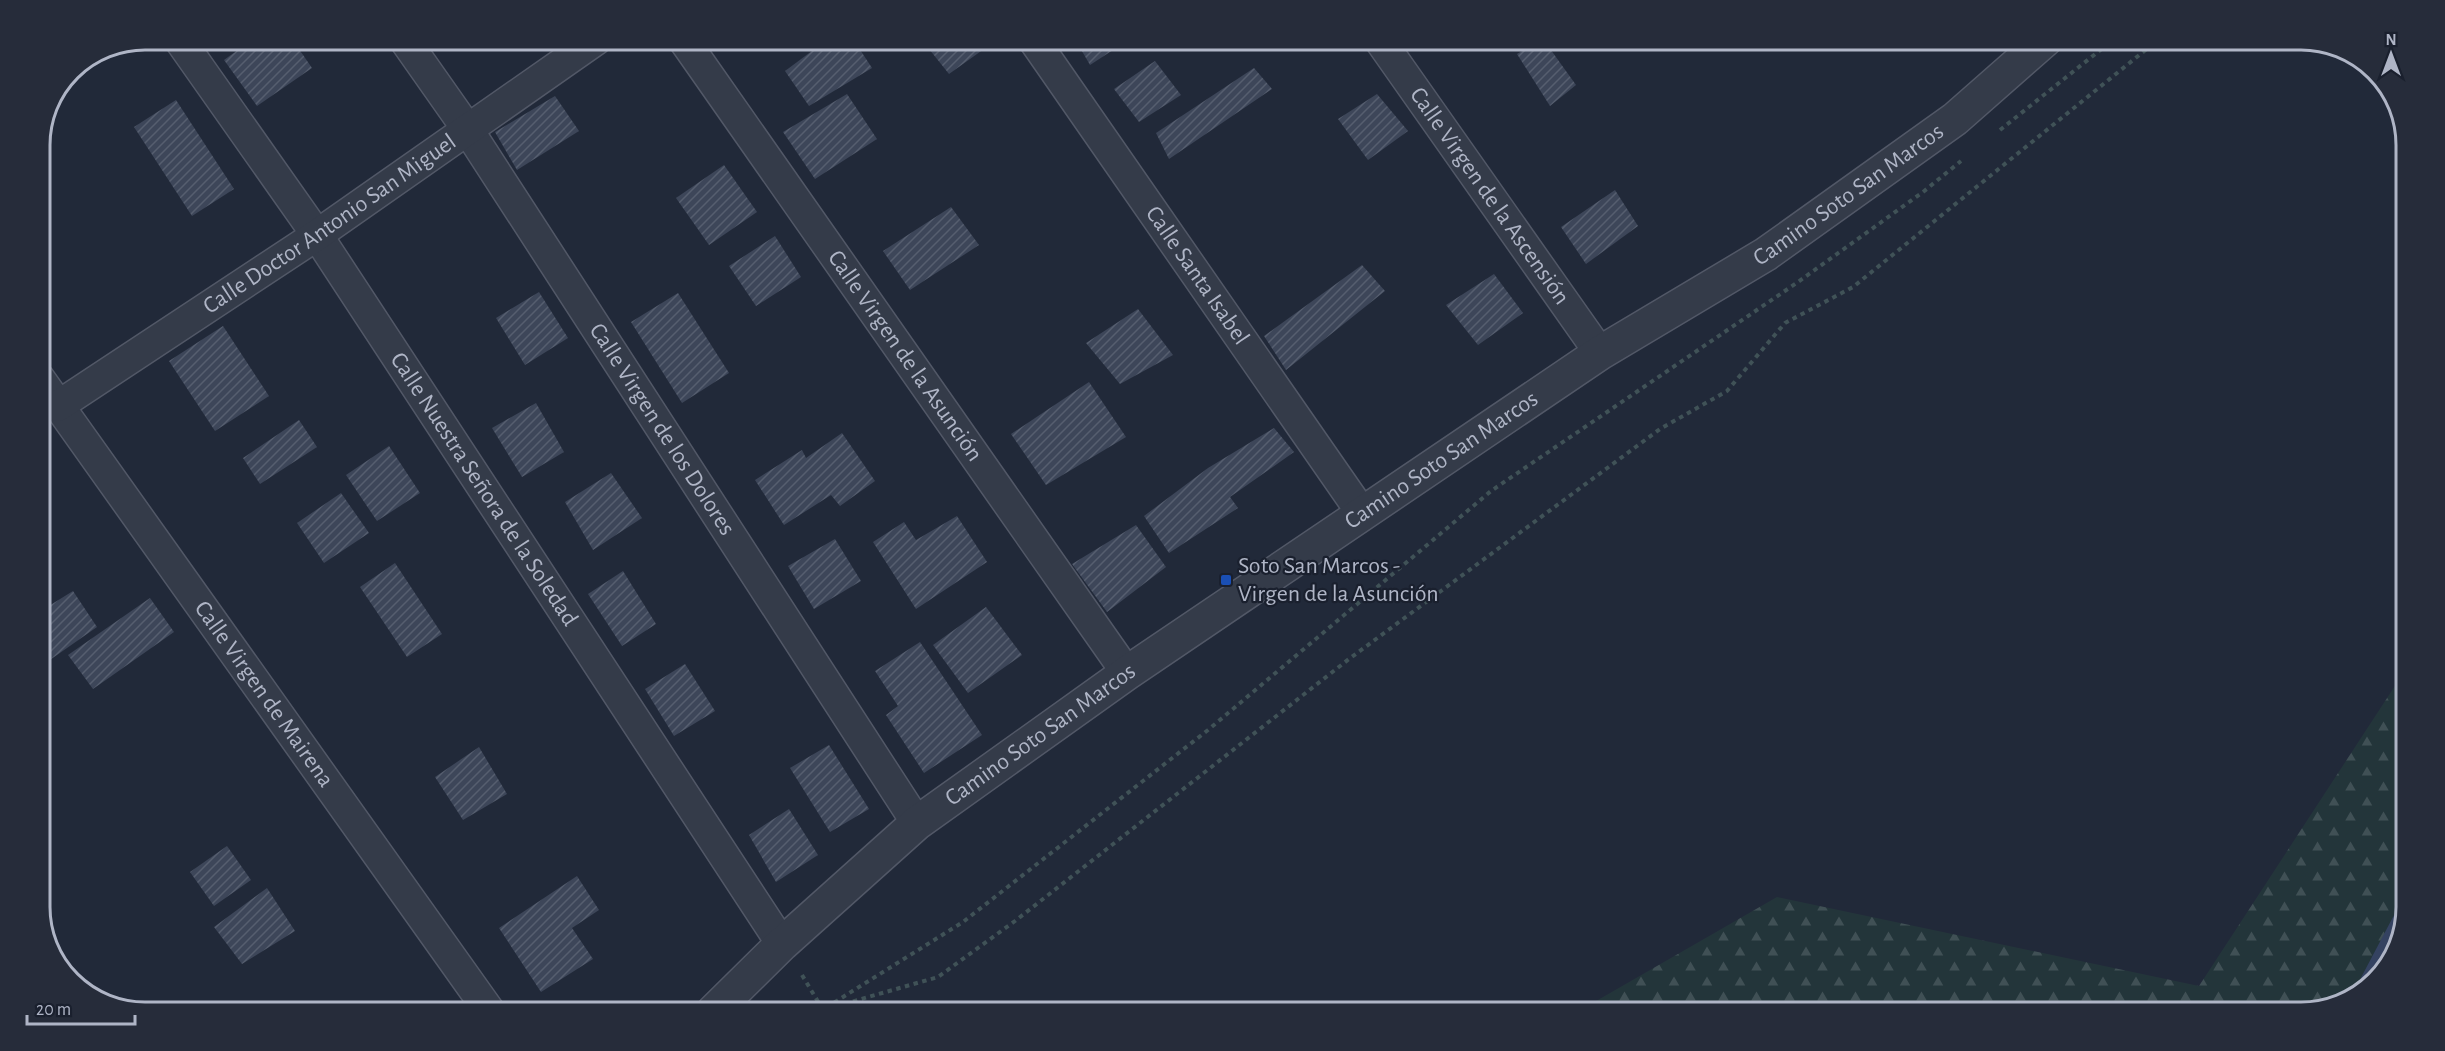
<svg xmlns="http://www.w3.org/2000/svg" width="2445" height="1051" viewBox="0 0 2445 1051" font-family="'Alegreya Sans',sans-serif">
<defs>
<pattern id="forest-firs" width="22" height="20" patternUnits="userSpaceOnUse" patternTransform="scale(1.5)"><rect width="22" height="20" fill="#23353a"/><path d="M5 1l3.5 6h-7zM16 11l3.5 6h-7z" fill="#405055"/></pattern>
<pattern id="building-hatch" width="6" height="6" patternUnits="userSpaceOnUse" patternTransform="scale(1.5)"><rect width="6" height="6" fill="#3d4659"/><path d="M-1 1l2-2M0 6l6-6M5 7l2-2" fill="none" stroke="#565e6f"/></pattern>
</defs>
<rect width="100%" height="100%" fill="#212939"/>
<path fill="url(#forest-firs)" d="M2406 669V906L2398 946 2359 994 2301 1012H1577L1777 897 2199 986Z"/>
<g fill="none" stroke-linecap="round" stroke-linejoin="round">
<g stroke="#344261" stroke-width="10">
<path d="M2358 994 2406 903"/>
<path d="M1893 1012 1910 1008 1913 1012"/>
</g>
</g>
<g fill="url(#building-hatch)">
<path d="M253 39H292L312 68 257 106 224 60Z"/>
<path d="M828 39H853L872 68 809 106 785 71Z"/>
<path d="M921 39H998L949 74Z"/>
<path d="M1075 39H1130L1090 65Z"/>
<path d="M1541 39H1543L1576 85 1550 106 1517 54Z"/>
<path d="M1155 61 1181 95 1139 122 1114 89Z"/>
<path d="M1254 68 1272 89 1169 159 1156 133Z"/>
<path d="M847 94 877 139 815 179 783 132Z"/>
<path d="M1377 94 1408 131 1368 160 1338 119Z"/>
<path d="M555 96 579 131 517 170 495 132Z"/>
<path d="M176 100 234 189 192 216 134 127Z"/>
<path d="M724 165 757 212 709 245 676 198Z"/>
<path d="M1615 190 1638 226 1586 264 1561 227Z"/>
<path d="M951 207 979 245 910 290 883 251Z"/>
<path d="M775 236 801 277 756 306 729 266Z"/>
<path d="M1362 265 1385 291 1286 370 1264 336Z"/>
<path d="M1494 274 1523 313 1478 345 1446 305Z"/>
<path d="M539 292 568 338 525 365 496 318Z"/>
<path d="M678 293 729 373 682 403 631 322Z"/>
<path d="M1138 309 1173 355 1120 384 1086 343Z"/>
<path d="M223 326 269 396 215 431 169 361Z"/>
<path d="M1089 382 1126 437 1046 485 1011 434Z"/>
<path d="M536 403 564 452 522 477 492 428Z"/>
<path d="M299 420 317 447 260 484 243 458Z"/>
<path d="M1274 428 1294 452 1230 497 1238 508 1169 553 1144 516 1208 468Z"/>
<path d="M842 433 875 481 840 506 831 495 784 525 755 480 802 450 806 458Z"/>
<path d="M389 446 420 493 377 521 346 475Z"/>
<path d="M611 473 642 518 593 550 565 502Z"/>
<path d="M341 493 369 533 324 563 297 523Z"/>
<path d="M957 516 987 562 916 609 873 542 904 522 916 540Z"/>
<path d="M1136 525 1166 567 1107 612 1072 564Z"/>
<path d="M835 539 861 581 814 609 788 566Z"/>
<path d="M395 563 442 634 407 657 360 587Z"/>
<path d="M623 571 656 624 622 646 588 594Z"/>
<path d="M73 591 97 627 47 662 39 649V612Z"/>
<path d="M150 598 174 632 93 689 68 655Z"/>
<path d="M986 607 1022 655 968 693 933 645Z"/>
<path d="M920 642 982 735 924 773 886 715 898 706 875 671Z"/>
<path d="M685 664 715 711 674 736 645 689Z"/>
<path d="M829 745 869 809 830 832 790 768Z"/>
<path d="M479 747 507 794 463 820 435 777Z"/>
<path d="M789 809 818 855 776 882 749 835Z"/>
<path d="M227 846 251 880 214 906 190 872Z"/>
<path d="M577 876 599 910 572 928 593 959 541 992 499 928Z"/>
<path d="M267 888 295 931 242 964 214 927Z"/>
</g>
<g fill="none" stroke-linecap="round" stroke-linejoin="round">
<g stroke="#525867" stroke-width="33">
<g id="minor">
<path id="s1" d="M179 39 317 235 782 944"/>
<path id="s2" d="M404 39 468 130 917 823"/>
<path id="s3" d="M683 39 1127 673"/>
<path id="s4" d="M1033 39 1362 513"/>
<path id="s5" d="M1379 39 1600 353"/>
<path id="s6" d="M39 378 490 1012"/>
<path id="s7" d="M58 406 317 235 597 39"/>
</g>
</g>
<g stroke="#525867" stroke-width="36">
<g id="tertiary">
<path id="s8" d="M713 1012 782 944 917 823 1127 673 1600 353 1766 254 1955 119 2046 39"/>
</g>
</g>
<g stroke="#405257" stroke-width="4" stroke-dasharray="4.5 4.5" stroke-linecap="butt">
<path d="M2000 130 2114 39"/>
<path d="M802 975 823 1010 938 977 1015 921 1349 659 1660 429 1727 391 1785 323 1853 287 2159 39"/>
<path d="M819 1012 963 922 1208 730 1491 491 1798 282 1923 192 1961 161"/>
</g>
<use href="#minor" stroke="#343b49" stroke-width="30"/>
<use href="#tertiary" stroke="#343b49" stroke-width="33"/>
</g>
<rect fill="#1a4fb4" stroke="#1a202e" stroke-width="2" x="1220" y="574" width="12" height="12" rx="3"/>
<g text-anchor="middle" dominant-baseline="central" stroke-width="4.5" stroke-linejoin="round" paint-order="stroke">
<g font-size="24" fill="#afb5c6" stroke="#1a202e">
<text stroke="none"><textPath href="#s8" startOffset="1402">Camino Soto San Marcos</textPath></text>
<text stroke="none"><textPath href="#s5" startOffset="192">Calle Virgen de la Ascensión</textPath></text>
<text stroke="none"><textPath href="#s7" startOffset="327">Calle Doctor Antonio San Miguel</textPath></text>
<text stroke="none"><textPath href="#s4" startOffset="288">Calle Santa Isabel</textPath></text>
<text stroke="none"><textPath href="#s3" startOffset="387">Calle Virgen de la Asunción</textPath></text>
<text stroke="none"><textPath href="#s2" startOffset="468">Calle Virgen de los Dolores</textPath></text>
<text stroke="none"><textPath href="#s8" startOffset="916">Camino Soto San Marcos</textPath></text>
<text stroke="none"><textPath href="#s1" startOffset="544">Calle Nuestra Señora de la Soledad</textPath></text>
<text stroke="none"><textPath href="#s6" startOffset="388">Calle Virgen de Mairena</textPath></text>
<text stroke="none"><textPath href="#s8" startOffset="430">Camino Soto San Marcos</textPath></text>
</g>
<g font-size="24" fill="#afb5c6" stroke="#1a202e" text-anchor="start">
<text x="1238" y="566">Soto San Marcos -<tspan x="1238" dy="28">Virgen de la Asunción</tspan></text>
</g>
</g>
<path d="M0 0H2445V1051H0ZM145 50H2301A95 95 0 0 1 2396 145V907A95 95 0 0 1 2301 1002H145A95 95 0 0 1 50 907V145A95 95 0 0 1 145 50Z" fill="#262c3a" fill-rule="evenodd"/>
<path fill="none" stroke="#afb5c6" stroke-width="3" d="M145 50H2301A95 95 0 0 1 2396 145V907A95 95 0 0 1 2301 1002H145A95 95 0 0 1 50 907V145A95 95 0 0 1 145 50Z"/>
<g transform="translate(2391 54)" stroke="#1a202e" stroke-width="4.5" paint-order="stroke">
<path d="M0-4.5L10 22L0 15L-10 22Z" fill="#afb5c6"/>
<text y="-9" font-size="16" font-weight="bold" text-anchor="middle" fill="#afb5c6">N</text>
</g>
<path d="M27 1015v9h108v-9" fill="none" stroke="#afb5c6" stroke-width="3"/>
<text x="36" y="1015" font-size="18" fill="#afb5c6" stroke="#1a202e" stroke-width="4.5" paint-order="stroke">20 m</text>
</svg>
